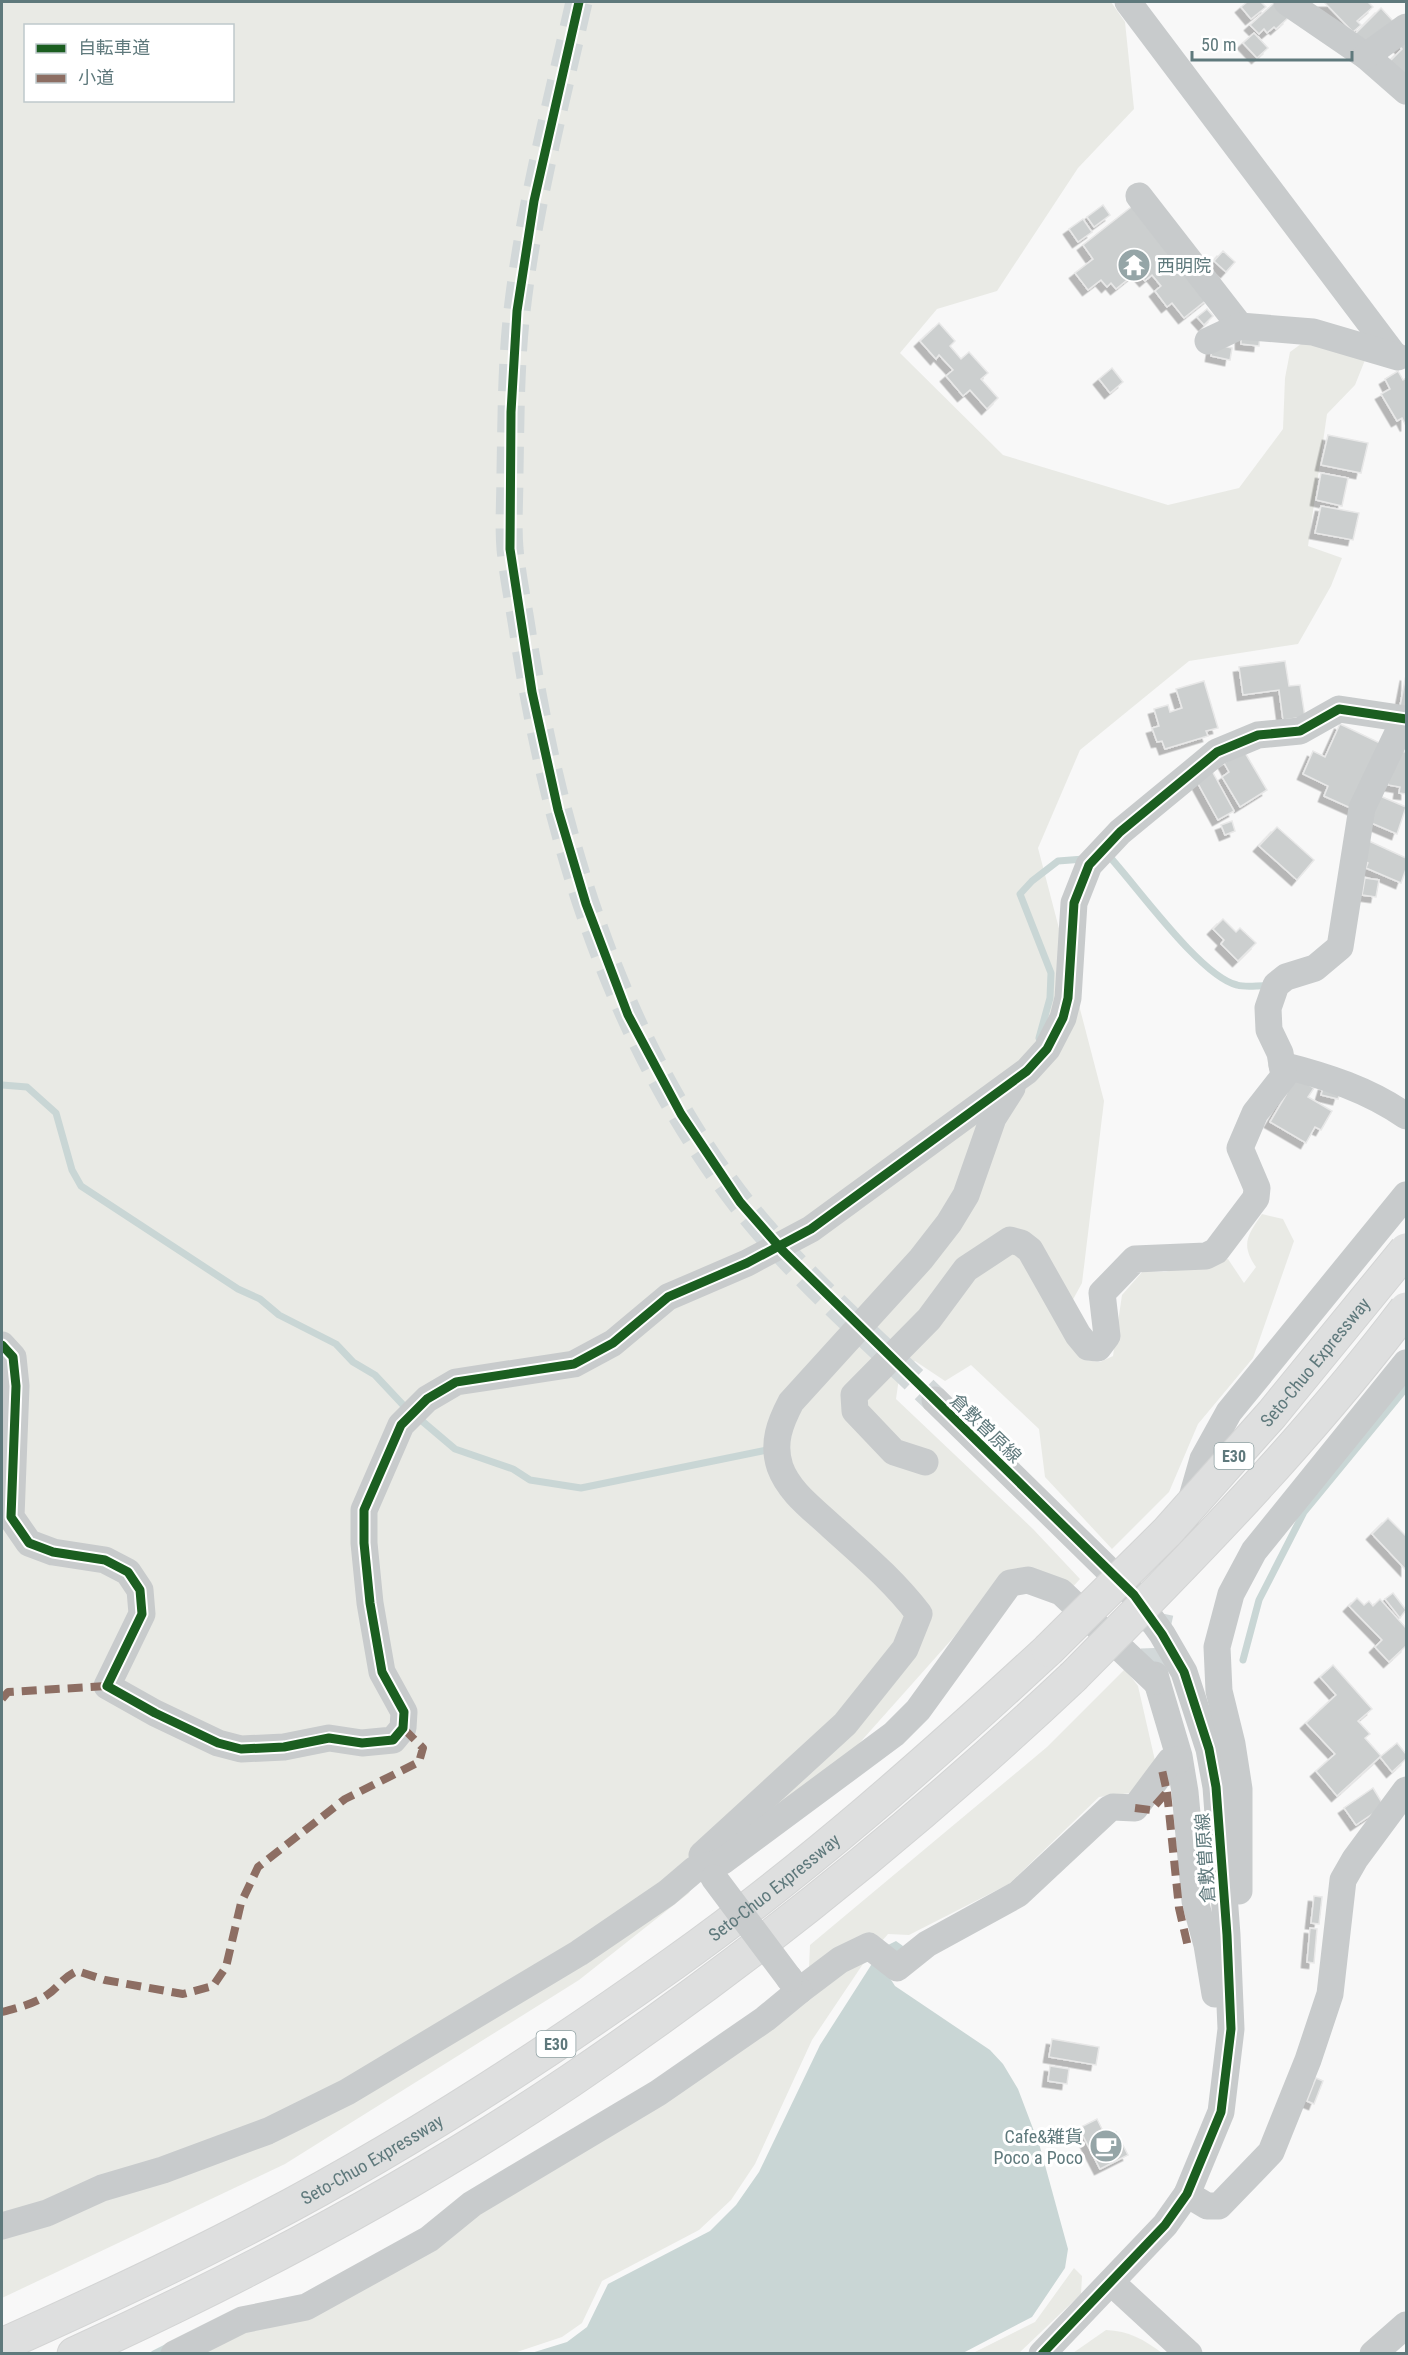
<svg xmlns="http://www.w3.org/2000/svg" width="1408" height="2355" viewBox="0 0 1408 2355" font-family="'Roboto Condensed','Noto Sans JP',sans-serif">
<defs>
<filter id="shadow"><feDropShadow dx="-5.5" dy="5.5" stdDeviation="0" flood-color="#0004"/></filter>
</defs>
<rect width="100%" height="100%" fill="#f8f8f8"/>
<g fill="#e9eae5" fill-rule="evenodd">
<path d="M2 2H1111L1125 22 1134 109 1078 168 997 291 937 309 900 353 1003 455 1168 505 1239 488 1283 429 1285 378 1290 352 1305 341 1365 360 1355 385 1327 414 1308 546 1342 558 1331 586 1298 644 1189 661 1080 750 1038 848 1104 1101 1082 1283 1059 1325 1085 1360 1100 1362 1113 1356 1122 1295 1143 1271 1164 1272 1228 1259 1244 1283 1256 1267C1240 1244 1248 1235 1262 1214L1283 1219 1294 1241 1253 1358 1198 1424 1169 1492 1112 1549 1045 1477 1039 1429 971 1365 945 1381 915 1361 899 1378 896 1399 1033 1529 1080 1579 1070 1590 1062 1583 1005 1571 953 1638 847 1757 706 1856 689 1893 579 1980 285 2164 2 2298ZM26 26H232V100H26Z"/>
<path d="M1125 1669 1138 1686 1156 1765 1131 1793 1099 1797 1009 1884 909 1935 888 1934 865 1961 812 2040 755 2164 731 2200 699 2230 602 2281 582 2323 562 2337 511 2354H188L240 2327 310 2312 808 1991 810 1945 1047 1747Z"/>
<path d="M1074 2268 1082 2276 1081 2294 1019 2353 971 2354 1035 2322Z"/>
<path d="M1106 2330C1129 2331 1143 2339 1162 2353H1073Z"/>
</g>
<path fill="#c9d6d5" d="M896 1941 910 1951 888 1975 895 1986 990 2050 1003 2064 1018 2089 1040 2147 1068 2249 1065 2268 1032 2317 963 2353 528 2354 567 2342 587 2327 608 2284 710 2231 736 2205 759 2172 820 2045 882 1948Z"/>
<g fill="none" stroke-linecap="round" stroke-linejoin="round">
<g stroke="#c9d6d5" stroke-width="7">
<path d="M1108 855C1136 885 1200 976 1237 985 1247 988 1259 985 1269 986"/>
<path d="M1039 1038 1050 998 1051 973 1020 894 1032 881 1058 861 1084 859"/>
<path d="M2 1085 27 1087 56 1113 72 1170 81 1186 238 1289 260 1299 279 1315 336 1344 353 1362 375 1375 405 1407"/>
<path d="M422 1421 455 1449 513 1469 530 1480 581 1488 767 1450"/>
<path d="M1243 1660 1259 1600 1304 1512 1406 1388"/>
<path d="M154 2354 168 2347"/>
</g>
</g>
<g fill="#cccfcf" stroke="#e8e8e8" stroke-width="1.5" filter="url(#shadow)">
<path d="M1247 2H1261L1266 7 1251 19 1241 7Z"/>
<path d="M1324 2H1368L1373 7 1357 21 1361 25 1353 32Z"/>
<path d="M1274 3 1288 18 1276 29 1274 27 1267 33 1264 29 1259 34 1250 25Z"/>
<path d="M1381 8 1393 21 1363 45 1353 36Z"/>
<path d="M1254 33 1268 48 1257 58 1243 43Z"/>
<path d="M1403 40 1406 44V81L1389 62 1402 49 1398 45Z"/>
<path d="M1135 204 1209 298 1184 318 1172 303 1167 307 1155 291 1161 286 1152 275 1145 281 1137 272 1116 289 1111 283 1107 287 1101 280 1088 290 1075 273 1093 259 1083 245Z"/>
<path d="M1103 205 1110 215 1094 227 1087 217Z"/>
<path d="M1083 219 1092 232 1078 242 1069 229Z"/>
<path d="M1223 251 1235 262 1226 272 1214 261Z"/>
<path d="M1207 309 1213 316 1204 325 1197 317Z"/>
<path d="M939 323 955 341 950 346 961 359 969 352 988 373 981 379 998 398 987 409 970 390 963 396 946 376 953 370 939 355 936 359 920 341Z"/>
<path d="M1241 334 1260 335 1259 346 1241 344Z"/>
<path d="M1213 344 1232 348 1230 360 1211 356Z"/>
<path d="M1112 368 1123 382 1110 393 1099 379Z"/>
<path d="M1398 371 1403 380 1406 378V426L1402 418 1397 421 1381 394 1390 389 1385 379Z"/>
<path d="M1328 435 1368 443 1361 473 1321 465Z"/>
<path d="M1321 473 1348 478 1342 506 1316 500Z"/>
<path d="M1321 506 1359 513 1353 540 1315 533Z"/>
<path d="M1285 661 1289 686 1300 685 1305 717 1283 720 1279 690 1243 695 1239 667Z"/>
<path d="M1406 675V707L1400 706Z"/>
<path d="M1204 681 1218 728 1206 731 1208 736 1165 749 1162 741 1157 742 1152 728 1159 726 1154 709 1168 705 1170 712 1182 708 1176 689Z"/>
<path d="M1340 724 1384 745 1355 810 1324 796 1328 786 1303 774 1313 751 1325 757Z"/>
<path d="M1392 750 1406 752V794L1399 793 1400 787 1388 785Z"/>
<path d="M1244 751 1267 790 1240 807 1222 777 1229 772 1224 763Z"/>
<path d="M1212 771 1234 811 1218 820 1196 780Z"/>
<path d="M1380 796 1406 807 1397 834 1369 822Z"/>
<path d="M1232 821 1235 831 1225 835 1221 825Z"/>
<path d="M1277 827 1314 860 1297 880 1259 846Z"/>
<path d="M1369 841 1406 858V869L1401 883 1366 868 1368 863 1361 860Z"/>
<path d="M1365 878 1379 880 1376 897 1362 895Z"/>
<path d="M1223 919 1236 932 1240 928 1256 943 1238 961 1221 944 1224 940 1213 929Z"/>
<path d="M1293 1075 1314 1088 1308 1097 1332 1111 1321 1130 1315 1127 1306 1143 1270 1122 1286 1095Z"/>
<path d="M1324 1085 1341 1090 1338 1099 1321 1095Z"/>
<path d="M1388 1518 1406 1536V1570L1372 1534Z"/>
<path d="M1393 1593 1406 1610 1400 1618 1385 1599Z"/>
<path d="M1357 1598 1364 1605 1369 1601 1373 1606 1380 1599 1406 1628V1646L1389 1662 1375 1647 1382 1640 1349 1606Z"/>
<path d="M1333 1665 1372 1709 1358 1721 1370 1734 1365 1738 1381 1756 1337 1796 1316 1771 1335 1754 1306 1723 1336 1695 1320 1677Z"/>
<path d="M1397 1743 1406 1754V1759L1392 1772 1380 1757Z"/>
<path d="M1373 1788 1384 1806 1356 1825 1344 1808Z"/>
<path d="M1314 1896 1322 1897 1319 1924 1311 1923Z"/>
<path d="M1310 1928 1317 1929 1314 1963 1307 1962Z"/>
<path d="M1052 2039 1099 2047 1096 2065 1049 2057Z"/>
<path d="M1050 2066 1069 2069 1067 2084 1048 2081Z"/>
<path d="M1316 2078 1323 2081 1314 2104 1307 2101Z"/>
<path d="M1097 2119 1106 2137 1116 2132 1128 2155 1100 2169 1079 2128Z"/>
</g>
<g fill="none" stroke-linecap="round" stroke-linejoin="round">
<g stroke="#d2d8d9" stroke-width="27" stroke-dasharray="27 14" stroke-linecap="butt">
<path d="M579 2C556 104 529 206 517 311 511 364 511 419 510 472 510 498 508 524 510 549 513 580 520 611 524 641 555 839 616 1042 741 1203 795 1272 871 1338 935 1400"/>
<path d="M1155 1675 1154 1641 1160 1613"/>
</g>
<g stroke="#d3d4d4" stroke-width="35">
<g id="highway">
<path id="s1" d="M2 2345C89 2306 175 2266 259 2222 403 2147 542 2057 674 1963 806 1869 929 1760 1048 1650"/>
<path d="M74 2354C245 2276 414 2186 570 2081 749 1960 917 1824 1073 1677"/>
</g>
</g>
<g stroke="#c8cbcc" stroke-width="27">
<path d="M1128 2 1394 355"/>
<path d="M1287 2 1366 56 1406 91"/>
<path d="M1366 56 1406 27"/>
<path d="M1139 196 1240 326"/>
<path d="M1208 341 1240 326 1313 332 1398 357"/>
<path d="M1282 1065C1326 1076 1369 1090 1406 1116"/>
<path d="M2 1345 13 1357 16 1386 11 1517 29 1543 53 1552 105 1560 128 1572 140 1590 142 1614 107 1686 155 1713 218 1743 241 1749 284 1747 329 1738 362 1743 393 1740 403 1728 404 1712 382 1672 370 1603 364 1543V1510L401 1425 427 1399 456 1382 574 1364 613 1343 668 1297 747 1263 811 1229 1027 1071 1047 1049 1063 1018 1068 998 1074 903 1089 865 1120 832 1217 752 1258 735 1300 731 1339 709 1406 719"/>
<path d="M935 1400 1134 1595 1162 1634 1184 1672 1209 1749 1216 1787 1227 1935 1231 2029 1221 2112 1187 2194 1165 2225 1042 2354"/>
<path d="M925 1462 894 1452 855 1411 854 1395 929 1319 966 1269 1010 1240 1021 1243 1030 1250 1078 1335 1088 1347 1098 1348 1107 1336 1102 1293 1135 1259 1206 1256 1216 1251 1256 1198 1257 1188 1240 1148 1255 1113 1284 1076 1280 1053 1269 1030 1268 1008 1276 985 1286 977 1315 968 1340 947 1362 808 1404 720"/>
<path d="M1168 1581 1203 1459 1229 1412 1406 1195"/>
<path d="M1155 1675 1179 1756 1185 1792 1195 1901 1207 1945 1215 1994"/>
<path d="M709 1871 702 1855 845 1724 905 1649 919 1614C894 1581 862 1554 831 1526 813 1509 789 1492 780 1467 772 1443 780 1423 791 1402L921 1259 949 1223 966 1195 993 1118 1012 1088"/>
<path d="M1239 1891V1789L1232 1744 1219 1691 1217 1647 1231 1594 1254 1551 1406 1363"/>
<path d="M799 1991 840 1960 869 1946 897 1968 927 1944 1018 1894 1109 1809 1113 1807 1135 1808 1170 1761 1179 1760"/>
<path d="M1187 2194 1207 2206H1219L1271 2152 1308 2060 1330 1994 1343 1880 1355 1859 1406 1790"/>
<path d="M2 2226 47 2213 102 2188 163 2170 268 2131 347 2092 579 1953 667 1893 694 1870 723 1861 894 1734 918 1710 1010 1583 1028 1580 1061 1592 1155 1681"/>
<path d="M1112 2283 1189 2354"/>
<path d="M174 2354 242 2320 306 2307 429 2239 472 2204 658 2093 765 2019 799 1991 789 1978"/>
<path d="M1373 2354 1406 2325"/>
</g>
<use href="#highway" stroke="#dedfdf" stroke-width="33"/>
<g stroke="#d3d4d4" stroke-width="35" stroke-linecap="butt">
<g id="highway-bridge">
<path id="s2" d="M1048 1650 1168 1531 1272 1414 1406 1250"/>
<path d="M1073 1677C1190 1559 1306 1441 1406 1309"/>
</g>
</g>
<path stroke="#c8cbcc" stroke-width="27" d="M714 1878 789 1978"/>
<use href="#highway-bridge" stroke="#dedfdf" stroke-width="33"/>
<g stroke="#8d6e63" stroke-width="8" stroke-dasharray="15 8" stroke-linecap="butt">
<path d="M2 1699 8 1692 107 1686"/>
<path d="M1167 1792 1179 1908 1188 1947"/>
<path d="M1135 1808 1151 1810 1167 1792 1162 1770"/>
<path d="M2 2012C17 2008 34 2004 47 1995 59 1987 62 1978 77 1971L105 1980 183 1994 213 1986 226 1967 241 1903 258 1867 345 1799 419 1762 423 1748 403 1728"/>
</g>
<g stroke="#fff" stroke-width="13">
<g id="cycleway">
<path d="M579 2 534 201 517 311 511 412 510 549 532 692 558 810 586 904 628 1015 681 1114 740 1202 783 1251 1134 1595 1162 1634 1184 1672 1209 1749 1216 1787 1227 1935 1231 2029 1221 2112 1187 2194 1165 2225 1042 2354"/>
<path d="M2 1345 13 1357 16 1386 11 1517 29 1543 53 1552 105 1560 128 1572 140 1590 142 1614 107 1686 155 1713 218 1743 241 1749 284 1747 329 1738 362 1743 393 1740 403 1728 404 1712 382 1672 370 1603 364 1543V1510L401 1425 427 1399 456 1382 574 1364 613 1343 668 1297 747 1263 811 1229 1027 1071 1047 1049 1063 1018 1068 998 1074 903 1089 865 1120 832 1217 752 1258 735 1300 731 1339 709 1406 719"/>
</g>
</g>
<use href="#cycleway" stroke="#1b5e20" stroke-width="9"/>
</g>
<defs>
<g id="temple-disc" transform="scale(1.725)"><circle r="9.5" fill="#95a5a7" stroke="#fff"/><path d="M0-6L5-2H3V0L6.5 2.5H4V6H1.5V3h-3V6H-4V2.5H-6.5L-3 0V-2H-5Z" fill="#fff"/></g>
<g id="cafe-disc" transform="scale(1.725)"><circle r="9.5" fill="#95a5a7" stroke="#fff"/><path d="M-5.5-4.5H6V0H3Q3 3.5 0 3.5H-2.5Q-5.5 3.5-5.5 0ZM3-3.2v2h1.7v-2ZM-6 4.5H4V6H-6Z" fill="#fff"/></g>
</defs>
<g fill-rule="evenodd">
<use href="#temple-disc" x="1134" y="265"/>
<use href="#cafe-disc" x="1106" y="2146"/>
</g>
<g text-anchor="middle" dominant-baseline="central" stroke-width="6" stroke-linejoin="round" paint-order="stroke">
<g fill="#fff" stroke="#8fa1a3" stroke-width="1.5">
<rect x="1214.5" y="1443" width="39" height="26" rx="4.5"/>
<rect x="536.5" y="2031" width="39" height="26" rx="4.5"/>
</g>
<g font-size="16" font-weight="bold" fill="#5f797c">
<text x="1234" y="1456">E30</text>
<text x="556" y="2044">E30</text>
</g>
<g font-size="18" fill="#5f797c" stroke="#fff" text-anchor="start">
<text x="1157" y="265">西明院</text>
<text x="1083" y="2136" text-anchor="end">Cafe&amp;雑貨<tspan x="1083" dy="21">Poco a Poco</tspan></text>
</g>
<g font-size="18" fill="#5f797c" stroke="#fff">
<text stroke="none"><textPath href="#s2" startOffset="393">Seto-Chuo Expressway</textPath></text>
<text transform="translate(986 1428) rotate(44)">倉敷曽原線</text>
<text transform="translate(1205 1858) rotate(-94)">倉敷曽原線</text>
<text stroke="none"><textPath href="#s1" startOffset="900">Seto-Chuo Expressway</textPath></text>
<text stroke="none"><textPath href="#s1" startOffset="414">Seto-Chuo Expressway</textPath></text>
</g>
</g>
<rect width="1408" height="2355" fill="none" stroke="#5f797c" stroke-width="6"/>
<rect x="24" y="24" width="210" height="78" fill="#ffffff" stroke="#bfc9cb" stroke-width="1.5"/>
<rect x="36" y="44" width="30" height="9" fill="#1b5e20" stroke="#bfc9cb" stroke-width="1.5"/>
<text x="78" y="54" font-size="18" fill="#5f797c">自転車道</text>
<rect x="36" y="74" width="30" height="9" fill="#8d6e63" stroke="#bfc9cb" stroke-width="1.5"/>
<text x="78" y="84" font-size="18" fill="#5f797c">小道</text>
<path d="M1192 51v9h160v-9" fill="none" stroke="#5f797c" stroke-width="3"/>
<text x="1201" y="51" font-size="18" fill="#5f797c" stroke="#ffffff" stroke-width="4.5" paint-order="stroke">50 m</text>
</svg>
